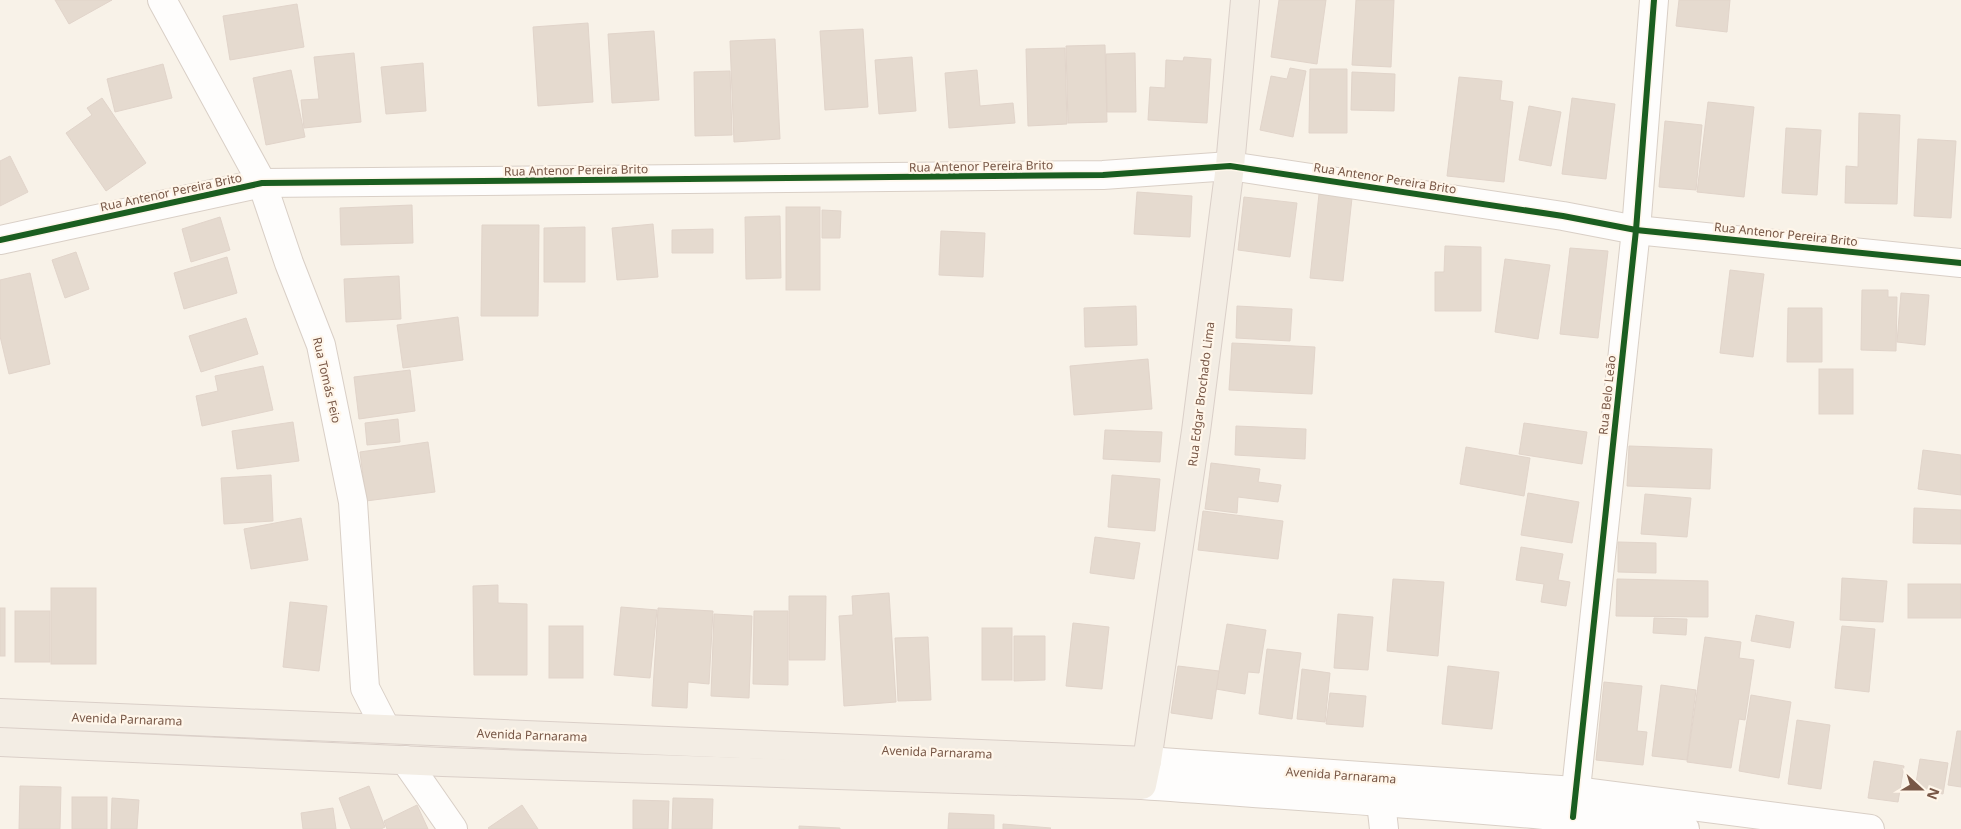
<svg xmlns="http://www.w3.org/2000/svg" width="1961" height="829" viewBox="0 0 1961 829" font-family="'Noto Sans',sans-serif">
<rect width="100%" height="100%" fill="#f8f2e8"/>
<g fill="#e5dacf" stroke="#e1d4ca">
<path d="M55 0H112L69 24Z"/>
<path d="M1279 0H1326L1317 64 1271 57Z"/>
<path d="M1356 0H1394L1391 67 1352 65Z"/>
<path d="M1679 0H1730L1727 32 1676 26Z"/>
<path d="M297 4 304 47 230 60 223 16Z"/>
<path d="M588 23 593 102 538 106 533 27Z"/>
<path d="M863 29 868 107 825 110 820 31Z"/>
<path d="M654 31 659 100 612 103 608 34Z"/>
<path d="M775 39 780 139 734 142 730 41Z"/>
<path d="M1105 45 1107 122 1068 123 1066 46Z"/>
<path d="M1065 48 1067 124 1028 126 1026 49Z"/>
<path d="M354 53 361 122 304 128 301 100 319 99 314 57Z"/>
<path d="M1135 53 1136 112H1107L1106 54Z"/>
<path d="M912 57 916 111 879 114 875 60Z"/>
<path d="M1184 57 1211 59 1207 123 1148 120 1150 87 1165 88 1166 60 1183 61Z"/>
<path d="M423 63 426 111 386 114 381 67Z"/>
<path d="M163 64 172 98 115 112 107 79Z"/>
<path d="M1290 68 1306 71 1293 137 1260 130 1271 76 1287 79Z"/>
<path d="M1310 69H1347V133H1309Z"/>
<path d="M291 70 305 137 266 145 253 78Z"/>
<path d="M977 70 980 106 1013 103 1015 123 949 128 945 73Z"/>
<path d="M730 71 732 135 695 136 694 72Z"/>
<path d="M1352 72 1395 74 1394 111 1351 110Z"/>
<path d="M1459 77 1502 81 1500 100 1513 102 1504 182 1447 176Z"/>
<path d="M102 98 146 163 106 191 66 133 92 115 87 108Z"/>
<path d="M1572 98 1615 104 1606 179 1562 174Z"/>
<path d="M1708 102 1754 107 1744 197 1697 192Z"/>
<path d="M1529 106 1561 112 1551 166 1519 160Z"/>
<path d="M1859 113 1900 115 1897 204 1845 203 1846 166 1858 167Z"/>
<path d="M1665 121 1702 125 1696 190 1659 187Z"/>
<path d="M1786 128 1821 130 1817 195 1782 193Z"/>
<path d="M1918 139 1956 141 1951 218 1914 216Z"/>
<path d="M10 156 28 192 0 206V161Z"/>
<path d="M1137 192 1192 196 1190 237 1134 234Z"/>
<path d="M1319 194 1352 198 1343 281 1310 278Z"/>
<path d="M1244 197 1297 203 1290 257 1238 250Z"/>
<path d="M412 205 413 243 341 245 340 208Z"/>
<rect x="786" y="207" width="34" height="83"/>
<path d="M822 210 841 211 840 238H822Z"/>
<path d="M780 216 781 278 746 279 745 217Z"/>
<path d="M220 217 230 250 191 262 182 229Z"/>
<path d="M653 224 658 277 617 280 612 228Z"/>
<path d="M482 225H539L538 316H481Z"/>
<path d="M585 227V282H544V228Z"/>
<path d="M713 229V253H672V230Z"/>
<path d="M941 231 985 233 983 277 939 275Z"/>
<path d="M1445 246 1481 247V311H1435V272H1444Z"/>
<path d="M1570 248 1608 251 1598 338 1560 334Z"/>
<path d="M76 252 89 289 65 298 52 260Z"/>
<path d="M227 257 237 293 184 309 174 273Z"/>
<path d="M1505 259 1550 265 1538 339 1495 332Z"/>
<path d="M1730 270 1764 274 1753 357 1720 353Z"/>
<path d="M30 273 50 364 9 374 0 336V280Z"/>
<path d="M399 276 401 319 346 322 344 279Z"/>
<path d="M1862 290H1888V297H1897L1896 351 1861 350Z"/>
<path d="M1901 293 1929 295 1925 345 1897 342Z"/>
<path d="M1136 306 1137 345 1085 347 1084 308Z"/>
<path d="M1237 306 1292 309 1290 341 1236 338Z"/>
<path d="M1788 308H1822V362H1787Z"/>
<path d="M458 317 463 360 403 368 397 325Z"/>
<path d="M246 318 258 354 201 372 189 336Z"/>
<path d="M1232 343 1315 347 1312 394 1229 390Z"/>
<path d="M1148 359 1152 409 1074 415 1070 366Z"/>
<path d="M263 366 273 410 202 426 196 396 218 391 215 376Z"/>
<rect x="1819" y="369" width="34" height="45"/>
<path d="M410 370 415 411 359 419 354 377Z"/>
<path d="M398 419 400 442 367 445 365 423Z"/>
<path d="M293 422 299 461 237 469 232 431Z"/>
<path d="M1524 423 1587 432 1582 464 1519 454Z"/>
<path d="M1236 426 1306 429 1305 459 1235 455Z"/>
<path d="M1105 430 1162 432 1160 462 1103 459Z"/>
<path d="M428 442 435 492 366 501 360 452Z"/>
<path d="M1629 446 1712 449 1710 489 1627 486Z"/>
<path d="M1466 447 1530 458 1524 496 1460 484Z"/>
<path d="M1923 450 1961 455V495L1918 489Z"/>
<path d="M1211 463 1260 469 1258 482 1281 485 1278 502 1238 497 1237 513 1205 509Z"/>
<path d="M271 475 273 521 224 524 221 478Z"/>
<path d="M1112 475 1160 479 1155 531 1108 527Z"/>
<path d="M1528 493 1579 502 1572 543 1521 535Z"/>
<path d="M1645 494 1691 498 1687 537 1641 534Z"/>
<path d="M1914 508 1961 510V544L1913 543Z"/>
<path d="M1203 511 1283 521 1278 559 1198 550Z"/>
<path d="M301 518 308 560 251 569 244 529Z"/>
<path d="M1095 537 1140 543 1134 579 1090 573Z"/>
<path d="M1618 542 1656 543V573L1618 572Z"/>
<path d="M1521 547 1563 554 1558 580 1570 582 1566 606 1541 602 1544 584 1516 580Z"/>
<path d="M1842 578 1887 581 1883 622 1840 620Z"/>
<path d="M1393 579 1444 582 1438 656 1387 651Z"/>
<path d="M1617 579 1708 581V617L1616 616Z"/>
<rect x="1908" y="584" width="53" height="34"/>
<path d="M498 585V603L527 604V675H474L473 586Z"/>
<rect x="51" y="588" width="45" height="76"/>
<path d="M889 593 896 702 844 706 839 616 853 615 852 596Z"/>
<path d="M789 596H826L825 660H789Z"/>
<path d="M290 602 327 606 319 671 283 667Z"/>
<path d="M621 607 657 610 650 678 614 675Z"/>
<rect x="0" y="608" width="5" height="48"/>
<path d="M658 608 713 611 709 684 688 682 687 708 652 706Z"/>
<rect x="15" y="611" width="35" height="51"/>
<path d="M754 611H788V685L753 684Z"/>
<path d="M714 614 752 616 749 698 711 696Z"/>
<path d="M1338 614 1373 617 1368 670 1334 668Z"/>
<path d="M1756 615 1794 622 1790 648 1751 641Z"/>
<path d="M1654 618 1687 619 1686 635 1653 633Z"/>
<path d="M1073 623 1109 627 1102 689 1066 686Z"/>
<path d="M1227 624 1266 630 1259 673 1248 672 1245 694 1216 689Z"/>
<rect x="549" y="626" width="34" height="52"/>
<path d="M1842 626 1875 629 1869 692 1835 688Z"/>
<rect x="982" y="628" width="30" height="52"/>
<path d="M1014 636H1045V680L1014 681Z"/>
<path d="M928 637 931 700 898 701 895 638Z"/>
<path d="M1705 637 1741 642 1739 658 1754 660 1745 720 1739 719 1731 768 1687 762Z"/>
<path d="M1267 649 1301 653 1292 719 1259 714Z"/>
<path d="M1178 666 1219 671 1212 719 1171 713Z"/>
<path d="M1448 666 1499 672 1492 729 1442 724Z"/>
<path d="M1302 669 1330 673 1325 722 1297 719Z"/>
<path d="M1604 682 1642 686 1637 731 1647 732 1643 765 1596 760Z"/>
<path d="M1661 685 1696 690 1687 760 1652 756Z"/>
<path d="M1330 693 1366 696 1363 727 1326 724Z"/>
<path d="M1751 695 1791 702 1779 778 1739 771Z"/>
<path d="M1797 720 1830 725 1821 789 1788 784Z"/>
<path d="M1957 731H1961V787L1948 785Z"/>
<path d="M1920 759 1948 763 1943 794 1915 789Z"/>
<path d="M1874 761 1904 766 1898 802 1868 798Z"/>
<path d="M20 786 61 787 60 829H19Z"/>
<path d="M369 786 385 827 381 829H351L339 798Z"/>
<rect x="72" y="797" width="35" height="32"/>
<path d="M112 798 139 800 137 829H111Z"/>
<path d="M673 798 713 799 712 829H672Z"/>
<path d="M633 800 669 801 668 829H633Z"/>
<path d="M417 805 428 829H387L384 821Z"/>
<path d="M522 805 538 829H489L488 828Z"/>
<path d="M333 808 336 829H303L301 813Z"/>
<path d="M949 813 994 815V829H948Z"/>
<path d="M1003 824 1051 828 1050 829H1003Z"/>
<path d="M799 826 840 828V829H799Z"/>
</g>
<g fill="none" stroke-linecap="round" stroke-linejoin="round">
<g stroke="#d9cfc6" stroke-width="30">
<g id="minor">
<path d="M162 0 262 183 289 263 321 345 353 502 365 688 386 729"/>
<path d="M0 240 262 183 1103 175 1230 166 1563 216 1636 230 1961 263"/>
<path d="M405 760 453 829"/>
<path d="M1147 761 1575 791 1870 829"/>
<path d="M1383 783 1381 802 1384 829"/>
<path d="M1142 785C1323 798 1504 809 1685 829"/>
<path d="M1573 817 1636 230 1654 0"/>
</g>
</g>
<g stroke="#dacfc8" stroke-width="30">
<g id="major">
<path d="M0 713 1147 761"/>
<path d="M0 742 443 762 1142 785 1147 761 1196 431 1230 166 1245 0"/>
</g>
</g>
<use href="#minor" stroke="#fefdfc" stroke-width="28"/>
<use href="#major" stroke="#f3ede4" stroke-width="28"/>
<g stroke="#fff6ea" stroke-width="9">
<g id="cycleway">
<path d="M0 240 262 183 1103 175 1230 166 1563 216 1636 230 1961 263"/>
<path d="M1573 817 1636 230 1654 0"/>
</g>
</g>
<use href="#cycleway" stroke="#1b5e20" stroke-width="6"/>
</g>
<g text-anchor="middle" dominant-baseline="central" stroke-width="4.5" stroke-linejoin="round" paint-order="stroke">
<g font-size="12" fill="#785746" stroke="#fff6ea">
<text transform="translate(981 166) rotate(-1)">Rua Antenor Pereira Brito</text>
<text transform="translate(576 170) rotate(-1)">Rua Antenor Pereira Brito</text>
<text transform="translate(1385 178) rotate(9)">Rua Antenor Pereira Brito</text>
<text transform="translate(171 192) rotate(-12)">Rua Antenor Pereira Brito</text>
<text transform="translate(1786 234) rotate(6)">Rua Antenor Pereira Brito</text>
<text transform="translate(327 380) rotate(77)">Rua Tomás Feio</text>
<text transform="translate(1201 394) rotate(-83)">Rua Edgar Brochado Lima</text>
<text transform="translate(1607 395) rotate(-84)">Rua Belo Leão</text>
<text transform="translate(127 719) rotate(2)">Avenida Parnarama</text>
<text transform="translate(532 735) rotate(2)">Avenida Parnarama</text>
<text transform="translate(937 752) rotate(2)">Avenida Parnarama</text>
<text transform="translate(1341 775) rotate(4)">Avenida Parnarama</text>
</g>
</g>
<g transform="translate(1921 789) rotate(111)" stroke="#fff6ea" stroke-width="4" paint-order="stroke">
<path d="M0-4L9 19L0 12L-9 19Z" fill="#785746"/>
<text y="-8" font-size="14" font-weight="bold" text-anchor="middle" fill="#785746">N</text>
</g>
</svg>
